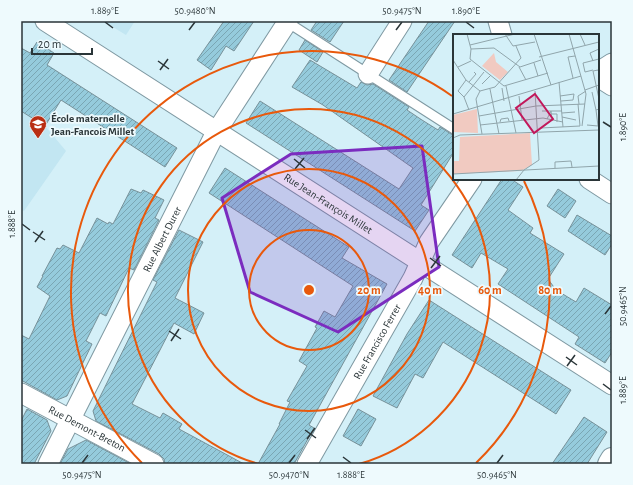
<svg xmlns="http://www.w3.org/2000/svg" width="633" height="485" viewBox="0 0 633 485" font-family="'Alegreya Sans',sans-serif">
<defs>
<pattern id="building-hatch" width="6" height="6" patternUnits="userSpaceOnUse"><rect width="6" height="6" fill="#95cbdc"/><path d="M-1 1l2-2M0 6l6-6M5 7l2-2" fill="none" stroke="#7aa6b3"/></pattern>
</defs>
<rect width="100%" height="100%" fill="#d4f0f8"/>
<g fill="#c2e6f2">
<path d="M103 21H135L126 35Z"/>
<path d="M21 47 73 81 45 126 66 151 24 211 21 209Z"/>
</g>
<g fill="url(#building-hatch)" stroke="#779199">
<path d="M224 21H254L234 51 226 46 211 70 197 60Z"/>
<path d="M317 21H344L330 42 311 30Z"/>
<path d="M429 21H455L407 92 389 80Z"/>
<path d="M305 40 323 52 317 62 299 50Z"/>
<path d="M37 42 54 53 47 65 177 148 165 167 61 100 45 126 21 111V48L30 53Z"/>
<path d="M310 60 357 88 361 82 367 85 373 84 409 107 407 110 422 120 438 130 440 127 451 134 454 135V152L421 205 429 210 415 231 246 123 260 101 399 189 413 168 323 105 292 87Z"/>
<path d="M225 168 349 247 342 258 387 284 309 425 314 428 294 464H258L280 424H279L290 402 287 401 307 366 299 361 317 328 315 327 324 311 335 317 353 286 209 193Z"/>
<path d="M502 179H511L523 187 508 210 533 228 530 233 564 254 548 279 556 290 576 302 584 288 612 305V352L605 363 575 344 579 337 498 284 508 269 481 253 472 268 452 255Z"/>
<path d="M131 189 141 193 143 190 164 200 155 218 159 220 134 270 129 268 106 316 100 313 86 341 92 344 67 396 57 400 21 380V335L29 339 50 296 37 287 43 276H42L57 248 60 249 63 245 79 253 97 218 108 224 109 222 113 224Z"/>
<path d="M558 189 576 201 565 218 547 206Z"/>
<path d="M577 215 612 236V244L605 255 568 231Z"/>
<path d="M179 230 203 242 175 298 204 313 194 334 174 323 132 404 160 418 163 413 182 424 179 429 244 464H165L164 459 159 454 96 421 93 411 157 282 153 280Z"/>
<path d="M429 300 571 390 556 414 443 342 423 378 415 374 397 408 373 396 407 334Z"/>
<path d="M27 409 47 420 51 431 34 464H21V421Z"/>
<path d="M358 409 376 419 361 446 343 436Z"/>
<path d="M584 417 607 432 587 464H552Z"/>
<path d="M86 440 131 464H60L68 449Z"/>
</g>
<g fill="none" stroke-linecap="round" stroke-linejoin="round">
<g stroke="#7f99a2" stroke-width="11">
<path id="lane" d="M287 22 454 129"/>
</g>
<g stroke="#7f99a2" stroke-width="21">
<g id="street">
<path id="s1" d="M45 21C233 143 423 263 612 385"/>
<path d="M498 21 502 35"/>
<path d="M598 72 612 63"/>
<path d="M368 74 402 21"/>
<path d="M598 77 612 86"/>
<path d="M589 179 612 194"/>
<path id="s2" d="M21 393 154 464"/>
<path id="s3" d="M48 464 216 132 288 21"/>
<path id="s4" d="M307 464 413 278 429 242 472 179"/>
</g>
</g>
<g stroke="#7f99a2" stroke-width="24">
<path id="secondary" d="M609 464 612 459"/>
</g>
<use href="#lane" stroke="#fff" stroke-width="9"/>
<use href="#street" stroke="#fff" stroke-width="19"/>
<use href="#secondary" stroke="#fff" stroke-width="22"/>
</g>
<path fill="#7b2cbf" fill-opacity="0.2" stroke="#7b2cbf" stroke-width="3" stroke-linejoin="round" d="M422 146 439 267 338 332 250 292 222 198 291 154Z"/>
<path fill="none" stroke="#2a3538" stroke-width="1.5" d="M105 22 113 28M466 22 474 28M189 30 195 22M396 30 402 22M158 61 169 69M160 70 168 59M603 122 611 127M294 159 305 168M295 169 304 158M22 224 30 230M33 232 45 240M35 242 43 231M430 258 441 266M431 268 440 256M605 314 611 306M169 331 181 339M171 341 179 329M566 357 577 365M567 366 575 355M603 384 611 390M305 430 316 438M307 439 315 428M343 457 351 463M82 463 88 455M289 463 295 455M497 463 503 455"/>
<g fill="none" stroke="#e8590c" stroke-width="2">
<circle cx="309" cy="290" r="60"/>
<circle cx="309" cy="290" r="121"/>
<path d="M259 464A181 181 0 1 1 359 464"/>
<path d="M142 463A241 241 0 0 1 452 96M524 181A241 241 0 0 1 476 463"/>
</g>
<defs>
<g id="school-pin" transform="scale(0.9)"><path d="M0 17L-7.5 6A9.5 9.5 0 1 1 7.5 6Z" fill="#b92e13" stroke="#eefafd"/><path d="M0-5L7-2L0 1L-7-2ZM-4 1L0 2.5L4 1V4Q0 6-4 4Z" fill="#fff"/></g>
</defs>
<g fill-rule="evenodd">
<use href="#school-pin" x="38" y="124"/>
</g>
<g text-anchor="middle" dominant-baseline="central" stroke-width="3.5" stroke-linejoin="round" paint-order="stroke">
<g font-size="11" font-weight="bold" fill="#2a3538" stroke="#eefafd" text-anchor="start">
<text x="51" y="118">École maternelle<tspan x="51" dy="13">Jean-Fancois Millet</tspan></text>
</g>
<g font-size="11" fill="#2a3538" stroke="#eefafd">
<text stroke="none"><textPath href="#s1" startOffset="337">Rue Jean-François Millet</textPath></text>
<text stroke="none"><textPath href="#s3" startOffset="252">Rue Albert Durer</textPath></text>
<text stroke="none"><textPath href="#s4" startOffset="141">Rue Francisco Ferrer</textPath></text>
<text stroke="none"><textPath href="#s2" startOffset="75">Rue Demont-Breton</textPath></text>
</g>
</g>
<g transform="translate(453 34)">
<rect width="146" height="146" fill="#d4f0f8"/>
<path d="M41 19 43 28 55 38 47 46 29 32ZM24 75 25 99 0 98V81Z" fill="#f1cac1"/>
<path d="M77 99 79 131 68 137 0 140V127H6L7 103Z" fill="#f1cac1"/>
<path fill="none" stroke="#90a5ab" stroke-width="1" d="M14 0 18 15M52 0 60 12 82 8M81 0 98 51M116 0 133 60 129 92M127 0 132 11M17 11 62 0M18 15 17 25 51 52 95 39M18 15 41 14 67 33 88 26M86 23 146 8M0 26 13 46 27 57M140 27 137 19 146 15M81 29 85 42M5 33 18 27M66 33 73 46M140 36 132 38 130 29 146 25M146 39 145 36 140 37 146 65M120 44 115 23 122 22M13 46 5 57 11 63 16 76M16 48 23 40 21 38M106 48 110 93M29 50 38 41M53 52 63 99M49 54 51 67M37 55 46 100M132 56 146 51M27 57 42 53 68 24 63 12M27 57 23 65 29 100M139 58 143 76M66 62 69 86M107 62 121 60 120 66 108 67M11 63 31 38M126 70 125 62 133 57M89 77H98L99 87M109 79 122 78M0 80 128 42M98 80H104V88M26 82 83 72 132 70M109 83 123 86M94 85 98 77H109M47 88 48 85 55 84 56 87M27 91 90 84 110 88M134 91 145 92 143 76 146 75M88 94 127 92 125 70M0 104 7 101 146 96M102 134V128L118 127 119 133M0 140 146 132M63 146 71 136 86 126 82 57"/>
<path fill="#c2185b" fill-opacity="0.15" stroke="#c2185b" stroke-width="2" d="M82 60 100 85 81 99 63 74Z"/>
<rect width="146" height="146" fill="none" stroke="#2a3538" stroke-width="2"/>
</g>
<circle cx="309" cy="290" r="6" fill="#e8590c" stroke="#eefafd" stroke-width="2"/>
<g font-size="12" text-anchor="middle" font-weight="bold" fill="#e8590c" stroke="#eefafd" stroke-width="3.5" stroke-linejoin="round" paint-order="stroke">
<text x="369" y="294">20 m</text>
<text x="430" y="294">40 m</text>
<text x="490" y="294">60 m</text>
<text x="550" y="294">80 m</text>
</g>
<rect width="633" height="485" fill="none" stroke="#eefafd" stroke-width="44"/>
<path d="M32 48v6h60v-6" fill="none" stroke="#2a3538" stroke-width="2"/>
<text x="38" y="48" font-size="12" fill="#2a3538" stroke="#eefafd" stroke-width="3" paint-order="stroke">20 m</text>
<rect x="22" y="22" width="589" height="441" fill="none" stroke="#2a3538" stroke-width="1.5"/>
<g font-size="10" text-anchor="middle" fill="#2a3538">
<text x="105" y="14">1.889°E</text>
<text x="195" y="14">50.9480°N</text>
<text x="402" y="14">50.9475°N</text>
<text x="466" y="14">1.890°E</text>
<text transform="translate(622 127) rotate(-90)" y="4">1.890°E</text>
<text transform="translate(11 224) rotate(-90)" y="4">1.888°E</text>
<text transform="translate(622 306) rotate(-90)" y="4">50.9465°N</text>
<text transform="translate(622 390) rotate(-90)" y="4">1.889°E</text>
<text x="82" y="478">50.9475°N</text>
<text x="289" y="478">50.9470°N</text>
<text x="351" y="478">1.888°E</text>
<text x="497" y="478">50.9465°N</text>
</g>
</svg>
